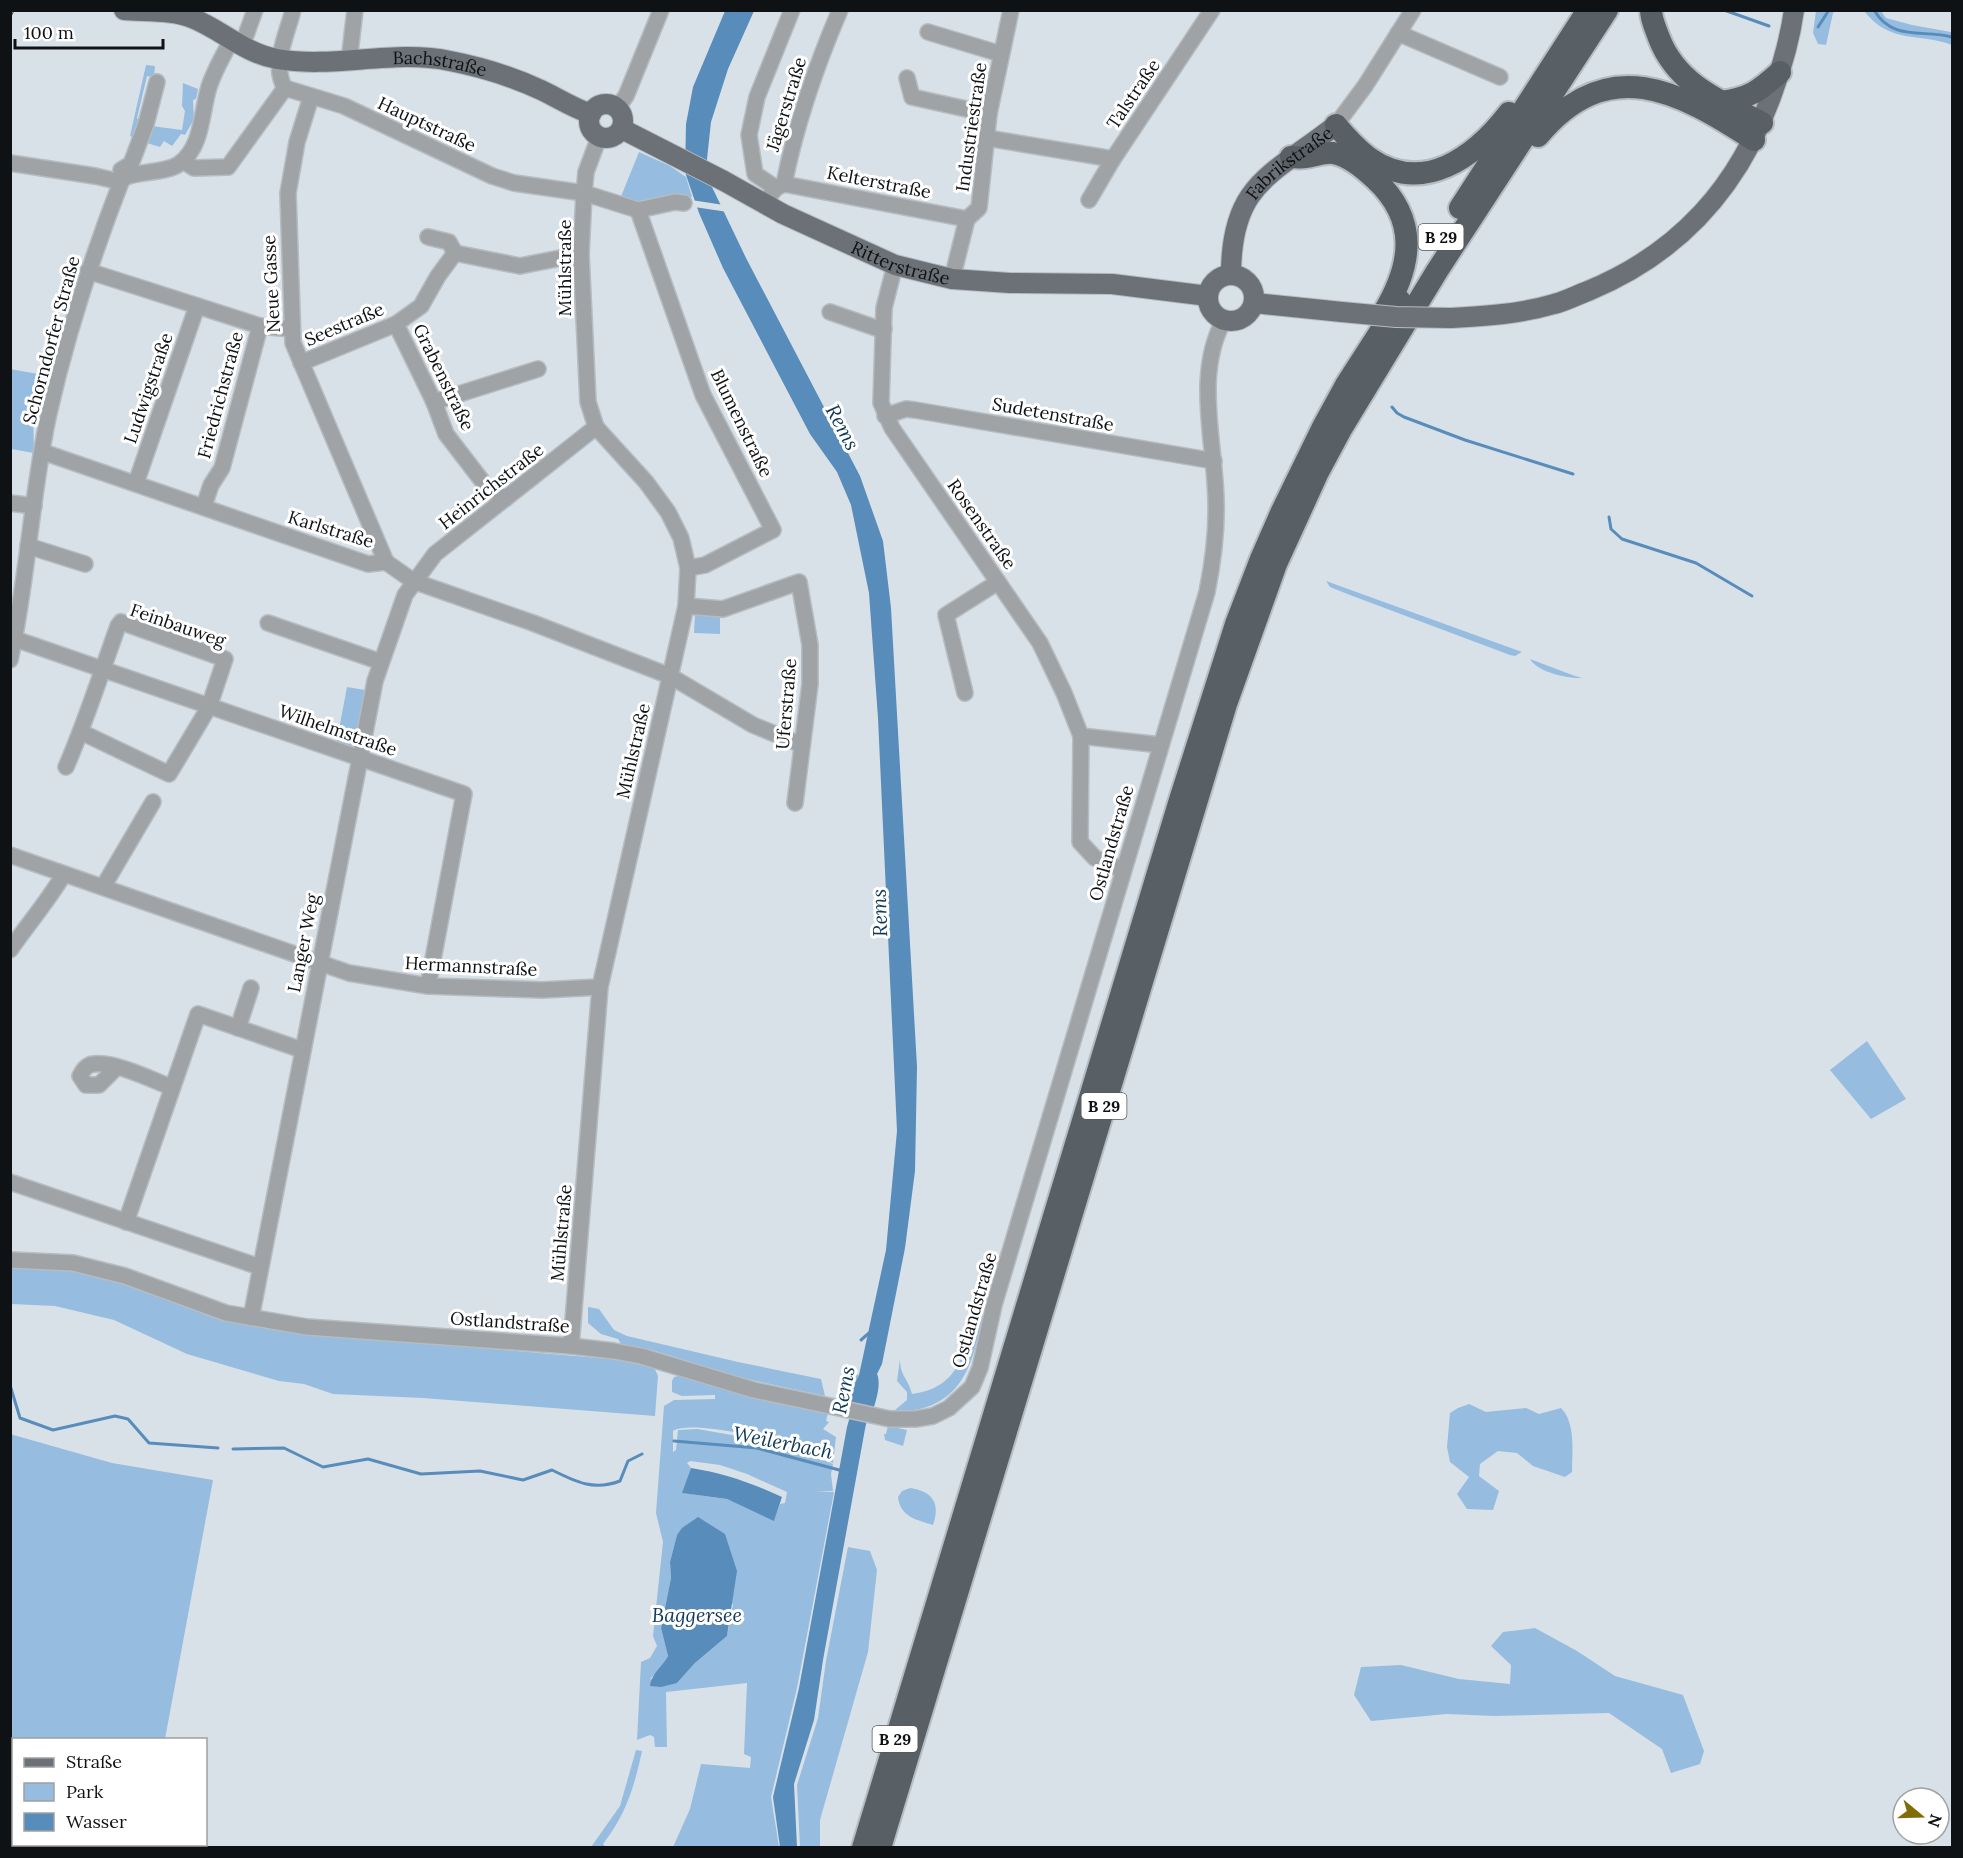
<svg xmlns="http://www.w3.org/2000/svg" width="1963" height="1858" viewBox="0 0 1963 1858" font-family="Lora,serif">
<rect width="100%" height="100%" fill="#d9e1e8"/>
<g fill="#96bce0" fill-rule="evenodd">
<path d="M1816 11H1835L1833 13 1826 45 1818 44 1813 33Z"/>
<path d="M1864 11H1881L1886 18 1912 25 1951 32 1952 33V45C1918 32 1891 45 1864 11Z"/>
<path d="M146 65 155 66 154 77 147 76 137 118 144 125 182 130 185 111 182 106 183 83 198 89 196 99 193 100 194 119 185 135 181 134 172 146 164 141 160 147 140 141 130 136Z"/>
<path d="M639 152 670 166 686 177 692 197 636 206 620 199Z"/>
<path d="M10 369 49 376 33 413 34 453 11 449Z"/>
<path d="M1326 581 1522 652 1515 656 1510 655 1350 595 1330 587Z"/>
<path d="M695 614 720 615V634L694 633Z"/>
<path d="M1530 659 1575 676 1582 678C1568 679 1537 672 1530 659Z"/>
<path d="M347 687 365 690 354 748 336 745Z"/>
<path d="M1867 1041 1906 1099 1871 1119 1830 1070Z"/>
<path d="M11 1267H51L95 1274 296 1332 610 1359 654 1367 658 1376 655 1416 423 1398 333 1394 304 1384 279 1381 187 1354 114 1320 55 1306 11 1304Z"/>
<path d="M588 1307 599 1309 614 1330 627 1336 738 1362 821 1379 825 1396 738 1377 652 1350 621 1344 618 1339 601 1334 588 1323Z"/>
<path d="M976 1311 983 1313V1317C974 1352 969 1389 932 1405 920 1410 908 1412 895 1410L907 1400V1392L897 1381 900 1359C900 1376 908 1378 912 1394 959 1388 964 1354 973 1315Z"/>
<path d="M853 1373 859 1375 850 1398 846 1384Z"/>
<path d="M682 1375 828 1413 826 1421 829 1422 823 1429 836 1437 833 1463C817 1456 799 1454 783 1449 775 1446 769 1442 761 1439 745 1433 687 1422 673 1431V1452L676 1450 678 1430 697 1429 761 1440 785 1451 815 1457 833 1464 831 1474 833 1491 815 1492H834L797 1688 771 1797 779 1847H673L690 1809 701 1764 750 1768 751 1757 744 1754 747 1683 666 1692 667 1747H655L654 1737 650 1735 637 1740 641 1662 650 1658 657 1646 653 1636 663 1542 656 1513 664 1406 674 1400 715 1399V1395L682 1396 672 1392V1381L674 1377ZM690 1461 720 1465 747 1474 787 1492 785 1503 780 1504 774 1520 727 1499 683 1493 691 1468 687 1463ZM677 1535 733 1605 727 1636 695 1663 677 1683 650 1679 664 1665 668 1656 661 1628 671 1578 670 1562Z"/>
<path d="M1469 1404 1486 1412 1526 1408 1539 1414 1561 1408C1576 1423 1572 1452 1572 1472L1565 1477 1533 1466 1517 1453 1498 1451 1480 1464 1479 1476 1499 1491 1493 1510 1467 1509 1457 1494 1469 1477 1450 1462 1447 1447 1450 1413 1458 1408Z"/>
<path d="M888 1426 907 1430 903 1446 885 1440 884 1434H886Z"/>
<path d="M10 1434 112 1463 213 1480 165 1739 14 1740V1844L146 1845 145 1847H11Z"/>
<path d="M910 1488C932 1491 941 1503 933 1525 917 1520 900 1517 898 1497L902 1491Z"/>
<path d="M848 1547 870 1551 877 1570 868 1652 820 1820V1847H800L797 1785 818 1718 826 1661Z"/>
<path d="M1535 1628 1577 1651 1615 1676 1683 1695 1704 1751 1700 1764 1671 1773 1662 1749 1609 1713 1494 1716 1447 1714 1371 1721 1354 1695 1361 1667 1401 1665 1459 1679 1510 1684 1511 1665 1491 1646 1503 1632Z"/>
<path d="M636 1750 642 1751C634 1788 626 1814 603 1844L606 1847H591L620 1806Z"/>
</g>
<g fill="#588cba">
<path d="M725 11H754L728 69 711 122 707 159 712 187 746 258 860 476 883 541 891 608 917 1067 915 1171 905 1248 882 1364 877 1374C881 1383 877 1397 874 1407L869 1410 865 1429 823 1660 814 1720 794 1784 797 1847H780L773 1797 799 1688 847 1427 853 1406 850 1403 851 1392 859 1375 886 1250 897 1131 878 718 869 593 851 505 837 472 810 434 723 268 699 213 685 172 686 124 693 87Z"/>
<path d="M691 1468C723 1473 752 1483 782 1497L774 1521 727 1499 682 1493Z"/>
<path d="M698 1517 725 1534 737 1571 727 1636 695 1663 677 1683 661 1687 650 1686C651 1674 663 1666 668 1656L661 1628 671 1578 670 1562 677 1535 682 1528Z"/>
</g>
<path fill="#d9e1e8" d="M691 200 724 205 728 212 694 207Z"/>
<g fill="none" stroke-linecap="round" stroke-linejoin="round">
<g stroke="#588cba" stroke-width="3">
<path d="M1724 10 1769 26"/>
<path d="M1874 10C1893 42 1923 29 1952 37"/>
<path d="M1818 27 1829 10"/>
<path d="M1392 407 1397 413 1404 417 1465 440 1573 474"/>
<path d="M1609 517 1611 529 1622 539 1696 563 1752 596"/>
<path d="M861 1340 869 1333"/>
<path d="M10 1385 20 1418 53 1430 115 1416 128 1419 149 1443 218 1448"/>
<path d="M674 1441 757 1448 843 1471"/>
<path d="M233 1449 284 1448 323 1467 368 1459 421 1474 480 1471 523 1480 552 1470C576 1482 594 1491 620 1481L628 1461 642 1454"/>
</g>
<g stroke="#b5bcc2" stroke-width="18">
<g id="minor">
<path d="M293 10C287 35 271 65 285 88L344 106 492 176 514 183 584 193 638 210 675 202 684 203"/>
<path d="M928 32 1001 54"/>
<path d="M1398 33 1500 77"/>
<path d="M242 46 255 10"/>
<path d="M349 61 355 10"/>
<path d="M907 78 912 97 989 114"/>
<path d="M311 97 297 142 288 193 293 343 386 562"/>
<path d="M617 108 626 96 661 10"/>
<path d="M1336 125 1365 86 1413 10"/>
<path d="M987 138 1113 159"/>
<path d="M183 161 194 168 228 167 285 88"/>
<path d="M10 163 95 176 121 182"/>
<path d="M125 177C142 171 166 173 179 164 203 147 201 112 209 87 214 71 223 56 231 41"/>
<path d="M125 177 121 170 131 164 146 124 157 82"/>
<path d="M784 184 967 219"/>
<path d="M776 188 755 174 749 135 757 97 792 10"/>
<path d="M1089 200 1113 159 1212 10"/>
<path d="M764 203 776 188 784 184C796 124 816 66 840 10"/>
<path d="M638 210 703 395 773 530 705 565 688 568"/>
<path d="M428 237 449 242 455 253"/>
<path d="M895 265 884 308 881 403 892 428 1040 643 1064 693 1081 736 1161 745"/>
<path d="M88 271 260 326 292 329"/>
<path d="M952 279 967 219 979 208 989 114 1011 10"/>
<path d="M830 312 876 328 884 329"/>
<path d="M396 324 434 402 446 434 486 486 505 499"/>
<path d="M301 363 396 324 421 306 438 276 455 253 520 266 581 254"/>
<path d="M434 402 538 369"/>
<path d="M885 416 906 409 915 410 1214 461"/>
<path d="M43 452 368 564 386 562 413 581 533 623 670 676 753 725 802 745"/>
<path d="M136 483 197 306"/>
<path d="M10 503 34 506"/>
<path d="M204 506 211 485 222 468 260 326"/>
<path d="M28 546 85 564"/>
<path d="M686 606 723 609 799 582 810 645V684L795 803"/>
<path d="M268 623 381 662"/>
<path d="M15 639 464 794 428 986"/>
<path d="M10 660C28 579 31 494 49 413 67 334 92 257 121 182L125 177"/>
<path d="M965 693 946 615 998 582"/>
<path d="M1081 736 1080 842 1095 858 1123 870"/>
<path d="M66 767C86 721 101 673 118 626L121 622 225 659 209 707 169 774 81 732"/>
<path d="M10 855 349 973 428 986 542 990 600 987"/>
<path d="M103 887 153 802"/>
<path d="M10 950C28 924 48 901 64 874"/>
<path d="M238 1028 251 988"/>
<path d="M117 1067 99 1085H86L80 1076C83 1070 87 1064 94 1064 116 1062 150 1079 171 1087"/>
<path d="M10 1182 260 1267"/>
<path d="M126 1222 198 1014 302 1050"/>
<path d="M10 1260 73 1263 125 1276 226 1313 307 1327 571 1346 614 1351 641 1356 754 1390 830 1406 890 1419H915L933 1416 949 1408 972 1387 980 1368 994 1305 1207 592C1213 562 1217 532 1216 501 1215 442 1194 374 1224 320"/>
<path d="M251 1318 375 681 405 595 435 554 596 427"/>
<path d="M571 1346 600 987 686 606 688 568 681 538 668 512 646 482 596 427 588 402 581 254 584 193 586 172 599 137"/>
</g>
</g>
<g stroke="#b5bcc2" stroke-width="22">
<g id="major">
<path id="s1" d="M124 10C145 12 172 10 192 18 222 30 244 53 277 59 335 69 393 49 450 61 481 67 513 77 541 90 558 98 573 108 591 114"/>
<circle cx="606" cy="121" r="17"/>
<path id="s2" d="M622 129 724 181 783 214 895 265 952 279 1010 283 1112 284 1208 296"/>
<path id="s3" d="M1231 275C1231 182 1273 175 1336 125"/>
<circle cx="1231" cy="298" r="23"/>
<path d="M1254 303 1342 312"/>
<path d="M1451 318C1486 316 1520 314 1554 304 1566 301 1577 295 1588 291 1680 253 1739 187 1772 94 1782 67 1790 39 1794 10"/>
</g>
</g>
<g stroke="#b5bcc2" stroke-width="26">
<g id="highway">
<path d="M1651 10C1651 20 1656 29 1659 38 1677 85 1720 101 1762 123"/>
<path d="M1721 102C1750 98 1759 91 1780 72"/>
<path d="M1336 125C1346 137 1357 149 1369 158 1423 196 1475 157 1509 113"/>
<path d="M1538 136C1608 52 1679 91 1754 140"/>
<path d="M1291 157C1296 157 1301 158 1305 157 1315 156 1323 152 1333 153 1349 156 1363 168 1375 179 1419 220 1412 265 1384 312"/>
<path d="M1460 208 1588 10"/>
<path d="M863 1848 1180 800 1236 624 1261 559 1282 511 1323 427 1346 385 1400 301"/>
<path d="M880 1848 1226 704 1276 564 1318 472 1341 429 1437 271 1607 10"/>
</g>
</g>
<use href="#minor" stroke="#a0a3a6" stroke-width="15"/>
<use href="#major" stroke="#6b7176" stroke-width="20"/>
<use href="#highway" stroke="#585f65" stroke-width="22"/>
<g stroke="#323538" stroke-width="5">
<path id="rail" d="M10 14 12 10"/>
</g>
<use href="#rail" stroke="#fff" stroke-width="3" stroke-dasharray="9" stroke-linecap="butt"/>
<g stroke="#b5bcc2" stroke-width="22" stroke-linecap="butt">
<path id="major-bridge" d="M1342 312 1396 317 1451 318"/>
</g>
<use href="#major-bridge" stroke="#6b7176" stroke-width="20"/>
</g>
<g text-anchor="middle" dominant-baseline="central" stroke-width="6" stroke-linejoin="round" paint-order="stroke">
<g fill="#fff" stroke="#57595a" stroke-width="1.5">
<rect x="1418.5" y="224" width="45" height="26" rx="4.5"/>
<rect x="1081.5" y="1093" width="45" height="26" rx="4.5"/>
<rect x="872.5" y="1726" width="45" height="26" rx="4.5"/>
</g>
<g font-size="16" font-weight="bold" fill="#0f1214">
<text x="1441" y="237">B 29</text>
<text x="1104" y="1106">B 29</text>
<text x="895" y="1739">B 29</text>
</g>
<g font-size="18" fill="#0f1214" stroke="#fff">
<text stroke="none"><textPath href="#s1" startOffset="327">Bachstraße</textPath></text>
<text transform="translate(1133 94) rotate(-56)">Talstraße</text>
<text transform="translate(786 104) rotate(-73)">Jägerstraße</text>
<text transform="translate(427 124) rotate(25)">Hauptstraße</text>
<text transform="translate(971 127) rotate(-82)">Industriestraße</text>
<text stroke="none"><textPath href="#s3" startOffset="134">Fabrikstraße</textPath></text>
<text transform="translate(879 182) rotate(11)">Kelterstraße</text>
<text stroke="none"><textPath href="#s2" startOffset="310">Ritterstraße</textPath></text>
<text transform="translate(564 268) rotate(-90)">Mühlstraße</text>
<text transform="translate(271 284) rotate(-93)">Neue Gasse</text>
<text transform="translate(344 324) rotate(-23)">Seestraße</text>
<text transform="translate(51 340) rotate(-75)">Schorndorfer Straße</text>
<text transform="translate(444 377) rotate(64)">Grabenstraße</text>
<text transform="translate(148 388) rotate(-71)">Ludwigstraße</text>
<text transform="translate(220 395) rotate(-75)">Friedrichstraße</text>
<text transform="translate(1053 414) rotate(10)">Sudetenstraße</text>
<text transform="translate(742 423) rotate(64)">Blumenstraße</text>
<text transform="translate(491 486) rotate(-38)">Heinrichstraße</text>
<text transform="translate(982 524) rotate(55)">Rosenstraße</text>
<text transform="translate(331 529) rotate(17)">Karlstraße</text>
<text transform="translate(178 625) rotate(19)">Feinbauweg</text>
<text transform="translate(786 704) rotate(-85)">Uferstraße</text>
<text transform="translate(338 730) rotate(19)">Wilhelmstraße</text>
<text transform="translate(633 751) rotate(-77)">Mühlstraße</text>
<text transform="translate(1111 843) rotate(-74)">Ostlandstraße</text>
<text transform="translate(303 943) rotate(-79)">Langer Weg</text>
<text transform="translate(471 966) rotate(3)">Hermannstraße</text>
<text transform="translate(561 1233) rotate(-85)">Mühlstraße</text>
<text transform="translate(974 1310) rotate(-74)">Ostlandstraße</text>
<text transform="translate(510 1322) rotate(4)">Ostlandstraße</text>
</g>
<g font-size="20" font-style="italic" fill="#103858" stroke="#fff">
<text transform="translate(843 427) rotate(62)">Rems</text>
<text transform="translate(879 913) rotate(-92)">Rems</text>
<text transform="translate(843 1390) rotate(-79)">Rems</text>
<text transform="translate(783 1442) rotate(11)">Weilerbach</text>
<text x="697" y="1614">Baggersee</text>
</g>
</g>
<rect width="1963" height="1858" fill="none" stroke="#0f1214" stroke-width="24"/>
<rect x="12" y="1738" width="195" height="108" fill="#ffffff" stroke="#9fa0a1" stroke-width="1.5"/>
<rect x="24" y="1758" width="30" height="9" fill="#6b7176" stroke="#9fa0a1" stroke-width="1.5"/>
<text x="66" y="1768" font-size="18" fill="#0f1214">Straße</text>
<rect x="24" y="1783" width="30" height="18" fill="#96bce0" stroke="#9fa0a1" stroke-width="1.5"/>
<text x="66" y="1798" font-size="18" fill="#0f1214">Park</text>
<rect x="24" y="1813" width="30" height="18" fill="#588cba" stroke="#9fa0a1" stroke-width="1.5"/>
<text x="66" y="1828" font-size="18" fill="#0f1214">Wasser</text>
<g transform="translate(1921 1816) rotate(109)"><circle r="28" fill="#ffffff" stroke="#9fa0a1" stroke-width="1.5"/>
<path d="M0-4.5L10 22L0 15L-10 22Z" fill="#806d09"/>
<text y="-9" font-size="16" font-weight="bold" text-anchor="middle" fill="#0f1214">N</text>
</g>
<path d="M15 39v9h148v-9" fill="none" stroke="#0f1214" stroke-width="3"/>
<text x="24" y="39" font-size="18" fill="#0f1214" stroke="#ffffff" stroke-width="4.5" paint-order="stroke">100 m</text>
</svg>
